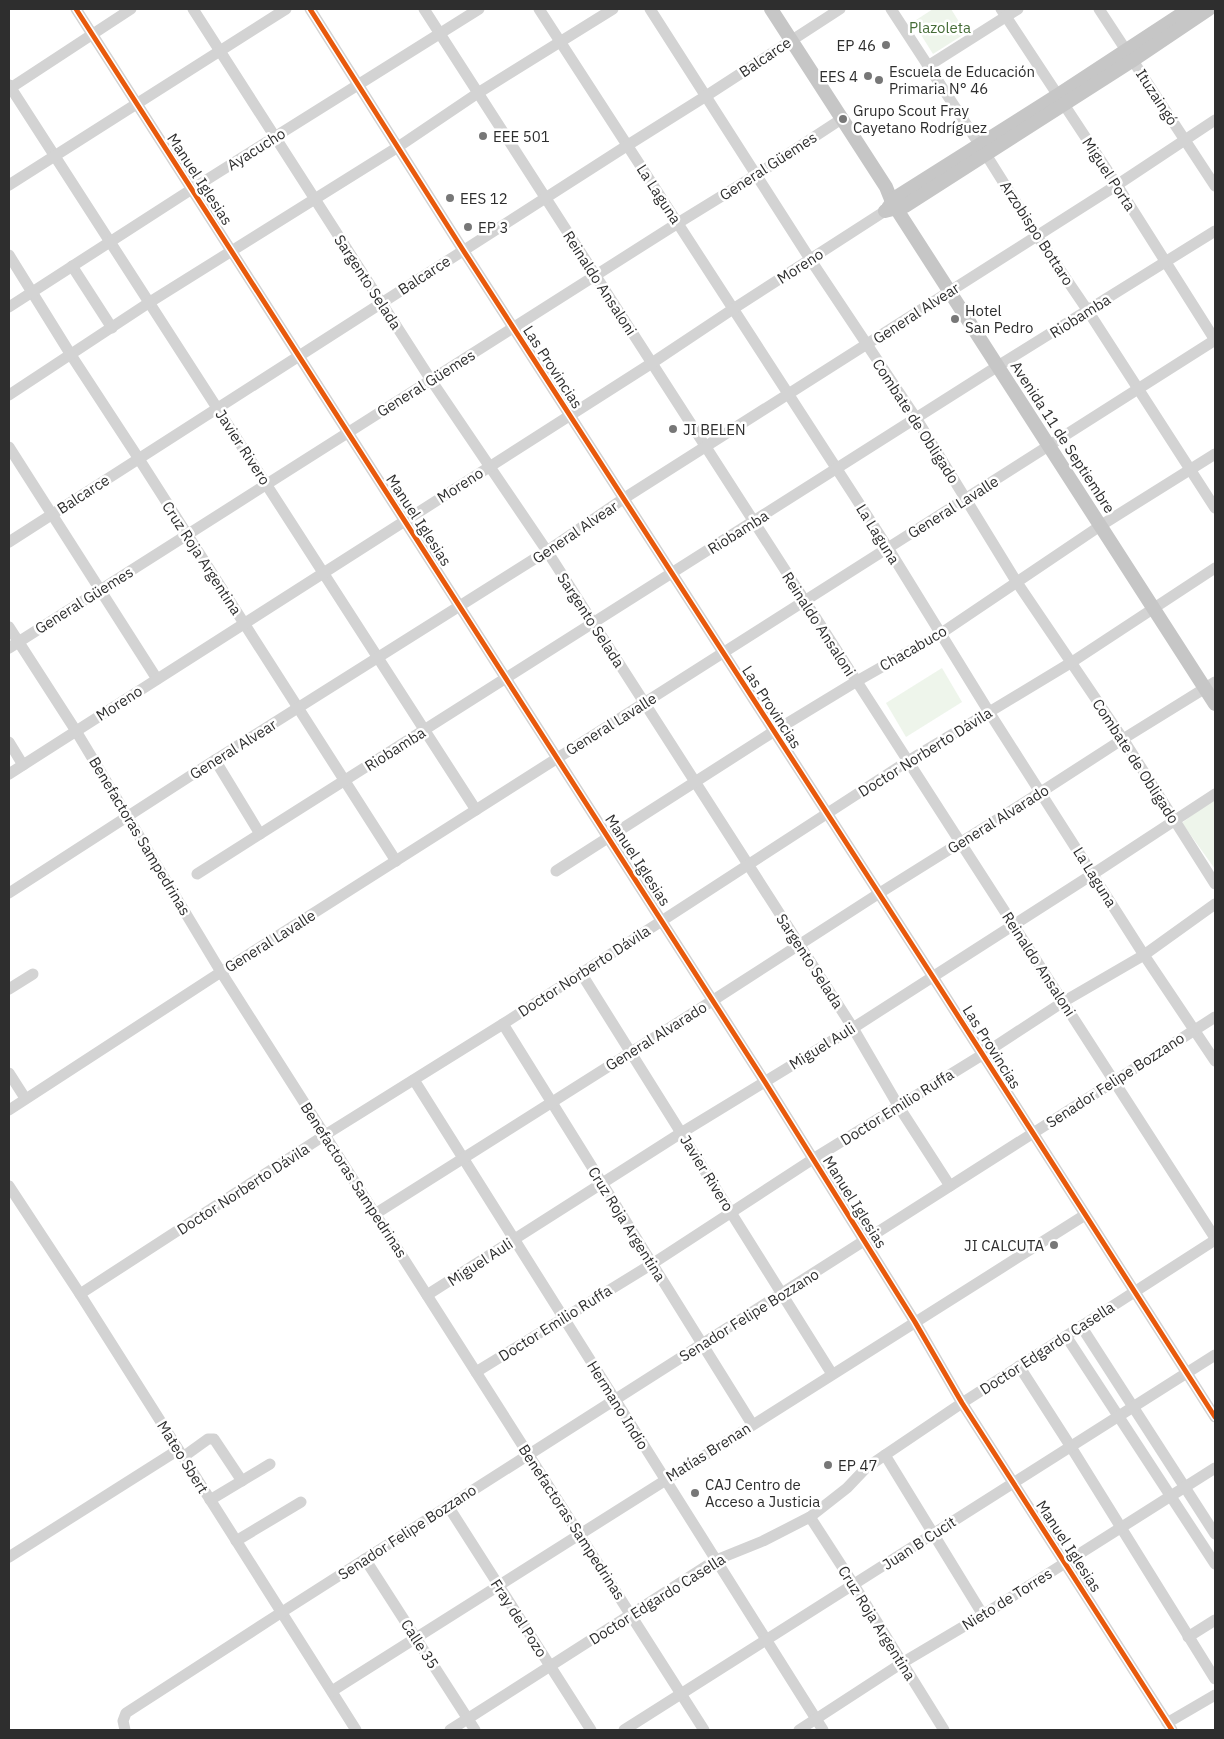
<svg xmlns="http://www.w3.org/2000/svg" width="1224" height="1739" viewBox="0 0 1224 1739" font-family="'IBM Plex Sans',sans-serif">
<rect width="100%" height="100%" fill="#fff"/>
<g fill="#eef5eb">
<path d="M933 9H951L966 33 933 54 913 22Z"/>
<path d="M942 668 962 702 906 737 886 703Z"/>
<path d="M1215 797V869L1182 823Z"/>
</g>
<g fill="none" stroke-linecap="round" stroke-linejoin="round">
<g stroke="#d3d3d3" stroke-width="11">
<path d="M76 9 765 1082 915 1322 962 1403 1172 1730"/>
<path d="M193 9 431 380 547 551 853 1028 899 1107 950 1186"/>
<path d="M310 9 463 250 933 977 1215 1417"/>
<path d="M424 9 1215 1238"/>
<path d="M539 9 888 548 989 712 1144 955 1215 1061"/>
<path d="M650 9 810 259 916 418 1016 581 1123 739 1215 884"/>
<path d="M891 9 985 153 1037 236 1088 311 1215 508"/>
<path d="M1001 9 1117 185 1215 340"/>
<path d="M1099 9 1215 186"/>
<path d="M928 66 1018 9"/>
<path d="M9 85 476 810"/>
<path d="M9 89 131 9"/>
<path d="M9 185 286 9"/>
<path d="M9 255 71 355 139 459 396 861"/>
<path d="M72 266 112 328"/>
<path d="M9 307 192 189 479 9"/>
<path d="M9 395 150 302 398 147 478 93 613 9"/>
<path d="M9 447 157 679"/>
<path d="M9 542 628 145 706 96 840 9"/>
<path d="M9 627 76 731 221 972 704 1730"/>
<path d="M9 648 678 223 756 175 843 118"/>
<path d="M9 742 23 765"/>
<path d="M215 760 260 834"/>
<path d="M9 774 652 363 733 309 885 211"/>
<path d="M556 871 773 732 857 681 940 634 1100 526 1215 454"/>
<path d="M197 874 998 366 1215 231"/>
<path d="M9 893 215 760 547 551 623 499 1117 185 1215 120"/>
<path d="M581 973 832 1374"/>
<path d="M9 989 33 974"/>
<path d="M503 1024 752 1424"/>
<path d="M9 1073 25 1098"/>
<path d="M414 1080 823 1730"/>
<path d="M9 1110 221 972 1215 340"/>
<path d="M9 1186 80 1294 356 1730"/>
<path d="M375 1214 712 1001 878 894 1041 792 1123 739 1215 682"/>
<path d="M80 1294 325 1135 503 1024 908 761 1072 662 1215 568"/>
<path d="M427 1295 681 1133 853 1028 1093 874 1215 794"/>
<path d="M1081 1326 1215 1534"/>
<path d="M1066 1336 1215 1564"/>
<path d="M1019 1366 1071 1447 1215 1679"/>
<path d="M476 1372 652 1264 813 1159 982 1055 1063 1002 1144 955 1215 904"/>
<path d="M885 1455 983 1615"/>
<path d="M183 1457 208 1439H214L242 1481"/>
<path d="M210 1500 270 1464"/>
<path d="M448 1506 591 1730"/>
<path d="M810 1517 854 1585 944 1730"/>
<path d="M236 1541 301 1502"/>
<path d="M9 1557 178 1450"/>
<path d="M365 1559 475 1730"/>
<path d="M1188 1637 1215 1620"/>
<path d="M332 1691 1085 1215"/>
<path d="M1167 1723 1215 1695"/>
<path d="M125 1730 123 1721 126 1713 282 1612 1215 1017"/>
<path d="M450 1730 716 1560 763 1541 810 1517 847 1488 866 1468 885 1455 962 1403 1215 1240"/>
<path d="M624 1730 1215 1355"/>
<path d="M799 1730 902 1663 983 1615 1215 1468"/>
</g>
<g stroke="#c6c6c6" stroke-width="14">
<path d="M771 9 886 187 892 202 1215 704"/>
<path d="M888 208 895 198 1058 95 1189 9"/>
<path d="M885 211 905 206 1133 60 1209 9"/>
</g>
<g stroke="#fff" stroke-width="8">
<g id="cycleway">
<path d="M76 9 765 1082 915 1322 962 1403 1172 1730"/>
<path d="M310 9 463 250 933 977 1215 1417"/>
</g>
</g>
<use href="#cycleway" stroke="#e8590c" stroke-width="5"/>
</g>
<g fill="#777" stroke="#fff" stroke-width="2">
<circle cx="886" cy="45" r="5"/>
<circle cx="868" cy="76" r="5"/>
<circle cx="879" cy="80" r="5"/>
<circle cx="843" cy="119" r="5"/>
<circle cx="483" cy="136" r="5"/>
<circle cx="450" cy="198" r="5"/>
<circle cx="468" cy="227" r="5"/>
<circle cx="955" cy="319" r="5"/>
<circle cx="673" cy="429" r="5"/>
<circle cx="1054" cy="1245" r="5"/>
<circle cx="828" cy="1465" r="5"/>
<circle cx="695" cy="1493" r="5"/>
</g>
<g text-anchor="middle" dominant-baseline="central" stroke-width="5" stroke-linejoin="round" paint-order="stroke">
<g font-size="15" fill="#466d38" stroke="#fff">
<text x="940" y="27">Plazoleta</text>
</g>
<g font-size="15" fill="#2e2e2e" stroke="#fff" text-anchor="start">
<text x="876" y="45" text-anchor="end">EP 46</text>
<text x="889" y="71">Escuela de Educación<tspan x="889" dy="17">Primaria N° 46</tspan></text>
<text x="858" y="76" text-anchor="end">EES 4</text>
<text x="853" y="110">Grupo Scout Fray<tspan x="853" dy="17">Cayetano Rodríguez</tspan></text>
<text x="493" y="136">EEE 501</text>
<text x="460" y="198">EES 12</text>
<text x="478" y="227">EP 3</text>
<text x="965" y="310">Hotel<tspan x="965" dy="17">San Pedro</tspan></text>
<text x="683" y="429">JI BELEN</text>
<text x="1044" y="1245" text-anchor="end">JI CALCUTA</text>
<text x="838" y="1465">EP 47</text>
<text x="705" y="1484">CAJ Centro de<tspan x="705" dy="17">Acceso a Justicia</tspan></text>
</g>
<g font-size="15" fill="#2e2e2e" stroke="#fff">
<text transform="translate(765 57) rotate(-34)">Balcarce</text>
<text transform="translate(1157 97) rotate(57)">Ituzaingó</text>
<text transform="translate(256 149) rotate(-32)">Ayacucho</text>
<text transform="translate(768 166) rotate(-33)">General Güemes</text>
<text transform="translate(1109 174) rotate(57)">Miguel Porta</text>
<text transform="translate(200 179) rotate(57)">Manuel Iglesias</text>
<text transform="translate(659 194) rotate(57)">La Laguna</text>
<text transform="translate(1037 233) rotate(57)">Arzobispo Bottaro</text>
<text transform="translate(800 266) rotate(-33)">Moreno</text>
<text transform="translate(424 275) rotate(-33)">Balcarce</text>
<text transform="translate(368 282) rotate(57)">Sargento Selada</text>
<text transform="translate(600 283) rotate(57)">Reinaldo Ansaloni</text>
<text transform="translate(916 313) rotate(-33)">General Alvear</text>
<text transform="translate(1080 316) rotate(-32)">Riobamba</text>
<text transform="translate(553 367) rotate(57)">Las Provincias</text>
<text transform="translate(426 383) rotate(-32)">General Güemes</text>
<text transform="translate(916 421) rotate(57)">Combate de Obligado</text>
<text transform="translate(1063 437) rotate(57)">Avenida 11 de Septiembre</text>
<text transform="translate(243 447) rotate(57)">Javier Rivero</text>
<text transform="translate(460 485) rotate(-33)">Moreno</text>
<text transform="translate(83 494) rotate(-33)">Balcarce</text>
<text transform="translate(953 507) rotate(-32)">General Lavalle</text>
<text transform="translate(419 520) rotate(57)">Manuel Iglesias</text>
<text transform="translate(575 532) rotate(-34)">General Alvear</text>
<text transform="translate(738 532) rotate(-32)">Riobamba</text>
<text transform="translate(878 534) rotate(58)">La Laguna</text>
<text transform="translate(202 558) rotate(57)">Cruz Roja Argentina</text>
<text transform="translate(84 600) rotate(-32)">General Güemes</text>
<text transform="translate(591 620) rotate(57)">Sargento Selada</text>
<text transform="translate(819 624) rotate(57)">Reinaldo Ansaloni</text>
<text transform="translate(913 648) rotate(-30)">Chacabuco</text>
<text transform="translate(119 703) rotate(-33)">Moreno</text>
<text transform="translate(772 707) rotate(57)">Las Provincias</text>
<text transform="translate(611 724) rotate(-32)">General Lavalle</text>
<text transform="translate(233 749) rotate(-32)">General Alvear</text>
<text transform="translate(395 749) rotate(-32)">Riobamba</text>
<text transform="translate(925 752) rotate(-32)">Doctor Norberto Dávila</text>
<text transform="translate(1136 761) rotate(57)">Combate de Obligado</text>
<text transform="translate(998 819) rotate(-32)">General Alvarado</text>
<text transform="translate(140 836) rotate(59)">Benefactoras Sampedrinas</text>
<text transform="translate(638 860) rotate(57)">Manuel Iglesias</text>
<text transform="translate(1095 877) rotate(58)">La Laguna</text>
<text transform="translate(270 941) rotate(-32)">General Lavalle</text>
<text transform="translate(810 961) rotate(57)">Sargento Selada</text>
<text transform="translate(1039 964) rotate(57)">Reinaldo Ansaloni</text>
<text transform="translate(584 971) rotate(-33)">Doctor Norberto Dávila</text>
<text transform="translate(656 1036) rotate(-32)">General Alvarado</text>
<text transform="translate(822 1046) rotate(-32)">Miguel Auli</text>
<text transform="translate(992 1047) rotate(58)">Las Provincias</text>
<text transform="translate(1115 1080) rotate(-33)">Senador Felipe Bozzano</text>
<text transform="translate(897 1107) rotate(-32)">Doctor Emilio Ruffa</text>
<text transform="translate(707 1173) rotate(58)">Javier Rivero</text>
<text transform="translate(354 1180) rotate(57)">Benefactoras Sampedrinas</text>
<text transform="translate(243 1189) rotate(-33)">Doctor Norberto Dávila</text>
<text transform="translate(855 1202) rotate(58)">Manuel Iglesias</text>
<text transform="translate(627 1224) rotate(58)">Cruz Roja Argentina</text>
<text transform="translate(480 1262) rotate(-33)">Miguel Auli</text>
<text transform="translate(749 1315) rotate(-32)">Senador Felipe Bozzano</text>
<text transform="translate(555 1323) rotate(-32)">Doctor Emilio Ruffa</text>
<text transform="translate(1047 1348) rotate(-33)">Doctor Edgardo Casella</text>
<text transform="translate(618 1405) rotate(58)">Hermano Indio</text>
<text transform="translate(708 1452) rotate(-32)">Matías Brenan</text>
<text transform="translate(183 1457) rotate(58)">Mateo Sbert</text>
<text transform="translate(572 1522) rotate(57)">Benefactoras Sampedrinas</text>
<text transform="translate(407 1532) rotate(-33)">Senador Felipe Bozzano</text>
<text transform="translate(919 1543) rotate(-33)">Juan B Cucit</text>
<text transform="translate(1069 1546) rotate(57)">Manuel Iglesias</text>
<text transform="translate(657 1599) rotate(-32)">Doctor Edgardo Casella</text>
<text transform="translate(1007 1599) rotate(-32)">Nieto de Torres</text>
<text transform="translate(519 1618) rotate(57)">Fray del Pozo</text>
<text transform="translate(877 1623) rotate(58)">Cruz Roja Argentina</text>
<text transform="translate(420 1644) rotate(57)">Calle 35</text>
</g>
</g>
<rect width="1224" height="1739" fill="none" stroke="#2e2e2e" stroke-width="20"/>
</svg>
